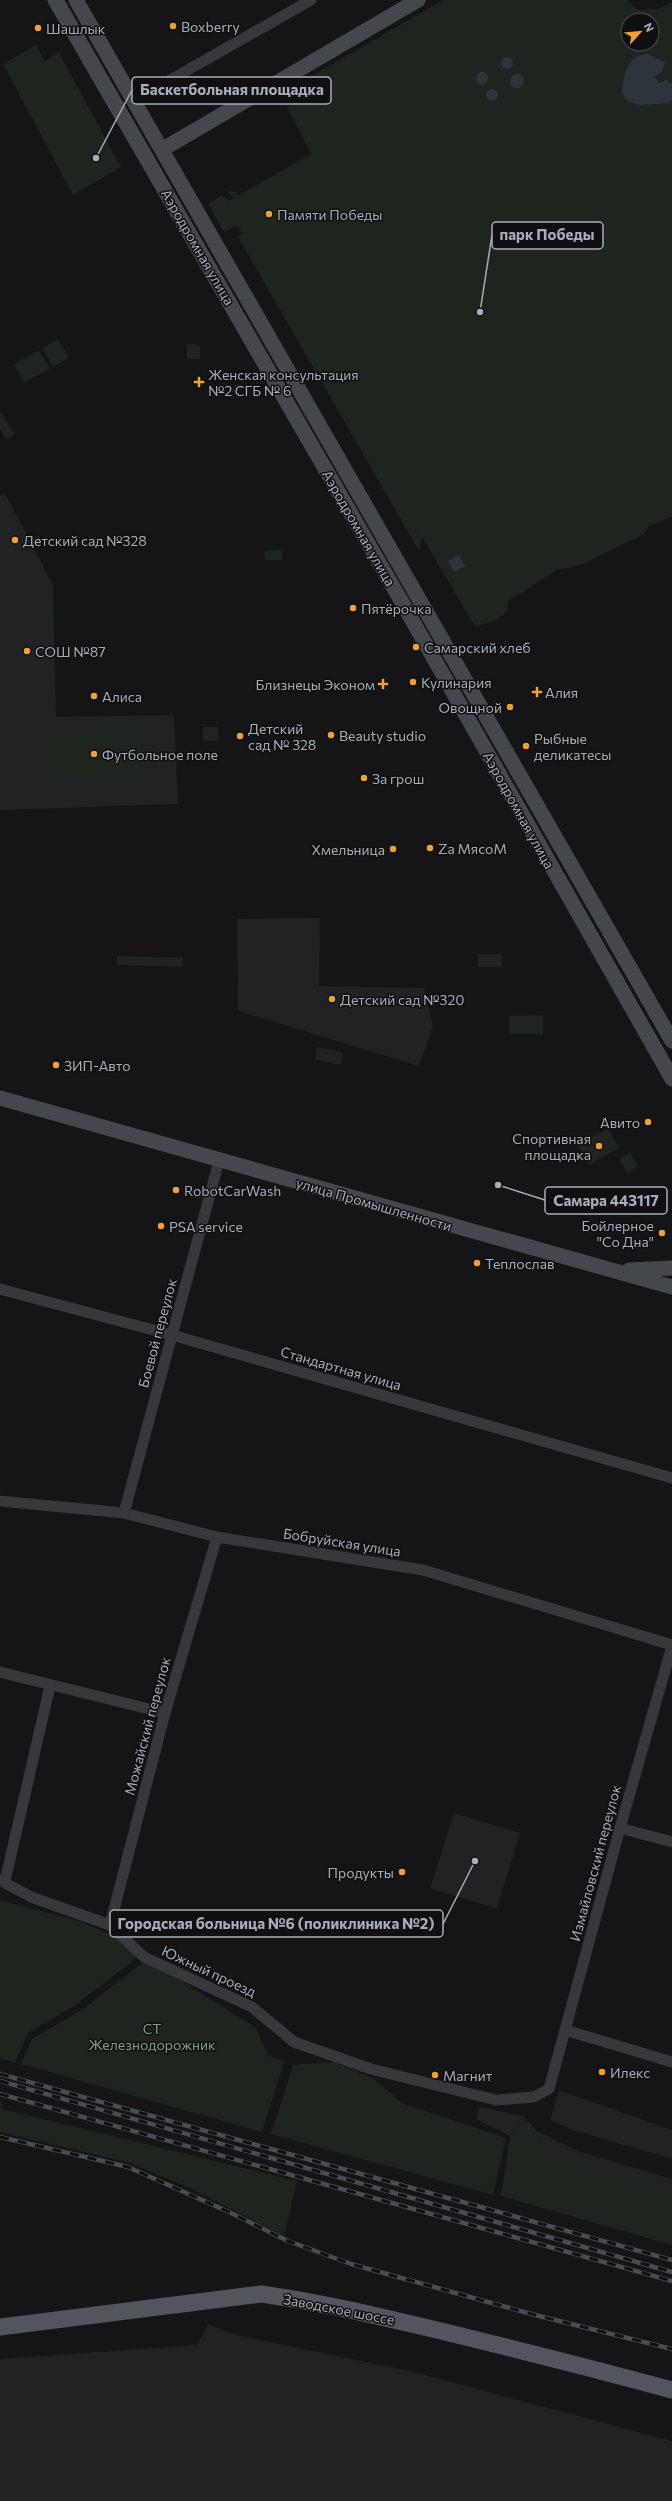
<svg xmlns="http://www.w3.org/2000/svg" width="672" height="2501" viewBox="0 0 672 2501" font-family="Commissioner,sans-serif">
<rect width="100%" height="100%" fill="#151517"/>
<g fill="#212224">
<path d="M0 495H6L53 585 56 717 174 715 178 804 0 810Z"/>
<path d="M320 918 319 986 424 988 433 1026 419 1066 238 1011 237 919Z"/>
<path d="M454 1813 520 1833 497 1909 430 1888Z"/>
<path d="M559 2090 672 2130V2159L573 2130 550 2120Z"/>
<path d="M479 2107 523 2116 510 2136 476 2119Z"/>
<path d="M537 2131 578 2151 672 2179V2192L546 2155Z"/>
<path d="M208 2324 236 2335 410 2371 672 2441V2501H0V2359L197 2345Z"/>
</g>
<g fill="#1d251e" fill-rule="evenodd">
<path d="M443 0H627L638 10 658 9 672 2V517L649 526 644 534 581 565 557 570 508 601C512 616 486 627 474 625L415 525 422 538 419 551 238 237 242 234 237 225 224 232 208 204 222 195 229 201 234 198 228 192 232 191 239 195 311 154 287 107 293 103 286 91ZM628 20H652V44H628Z"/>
<path d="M36 45 44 61 59 53 121 167 73 195 3 64Z"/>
<path d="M58 339 69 358 53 367 42 348Z"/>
<path d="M187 344 200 345V359H187Z"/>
<path d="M39 350 50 368 24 383 14 364Z"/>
<path d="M0 411 15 435 6 440 0 429Z"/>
<path d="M282 550V560H265L264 551Z"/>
<path d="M139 727 146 735 147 772 145 777 50 782 43 774V732Z"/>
<rect x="203" y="727" width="15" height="14"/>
<rect x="478" y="954" width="24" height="13"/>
<path d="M117 956 183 958V967L117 965Z"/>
<path d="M543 1015V1034H509V1016Z"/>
<path d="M317 1047 343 1052 341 1065 315 1060Z"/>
<path d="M608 1128 619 1148 589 1165 578 1145Z"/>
<path d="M630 1153 638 1166 627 1173 619 1159Z"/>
<path d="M0 1900 79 1921 115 1936 136 1956 134 1960 74 2006 28 2033 15 2063 0 2058Z"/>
<path d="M143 1962 164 1970 256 2028 268 2055 284 2062 262 2132 21 2064 32 2039 86 2007Z"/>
<path d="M334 2062 374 2079 402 2103 506 2138 493 2195 271 2134 293 2065Z"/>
<path d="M0 2102 3 2103 2 2109 297 2181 284 2236 192 2189 130 2163 0 2132Z"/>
<path d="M523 2116 537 2131 547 2155 672 2191V2245L501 2196 510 2136Z"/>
</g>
<g fill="#2c353b">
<path d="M648 54 665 63 662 72 656 75 655 78 659 83 666 80 672 84V100L669 103 640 105 627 101 622 92C624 74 627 55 648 54Z"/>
<circle cx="507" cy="63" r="6"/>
<circle cx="482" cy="78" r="6"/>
<circle cx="517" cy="81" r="7"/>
<circle cx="492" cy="95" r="6"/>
<path d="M459 555 465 566 454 572 448 561Z"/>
</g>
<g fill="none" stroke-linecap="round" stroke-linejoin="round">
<g stroke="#36383c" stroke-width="11">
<path d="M135 100 311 0"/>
<path d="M0 1289 172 1335 672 1478"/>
<path d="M0 1501 124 1513 217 1537 423 1570 672 1645"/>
<path d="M124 1513 219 1161"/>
<path d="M0 1672 165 1713"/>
<path d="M620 1828 672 1842"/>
<path d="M0 1880 31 1897 110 1925 144 1957 252 2007 294 2042 371 2069 496 2100 534 2097 549 2089 620 1828 672 1646"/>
<path d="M5 1881 50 1686"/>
<path d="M110 1925 165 1713 217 1537"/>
<path d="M565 2030 672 2062"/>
</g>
<g stroke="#44474c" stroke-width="15">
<path d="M55 0 403 604 672 1079"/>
<path d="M76 0 672 1041"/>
<path d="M163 149 418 0"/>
<path d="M0 1098 672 1287"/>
<path d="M629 1270 672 1268"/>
</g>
<path stroke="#52555b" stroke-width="17" d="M0 2327 261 2294C320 2302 378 2316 437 2330 515 2349 594 2369 672 2390"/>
<path stroke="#494c51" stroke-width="1" d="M64 0 672 1064"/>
<g stroke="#494c51" stroke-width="4.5">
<g id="rail">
<path d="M0 2074 672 2260"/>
<path d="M0 2081 672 2272"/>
<path d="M0 2094 672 2281"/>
<path d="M0 2137 128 2167 229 2212 288 2241 351 2264 535 2315 672 2349"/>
</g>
</g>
<use href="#rail" stroke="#101012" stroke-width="3" stroke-dasharray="9" stroke-linecap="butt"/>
</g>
<g fill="#efa136" stroke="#101012" stroke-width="1.5">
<circle cx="173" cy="26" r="4"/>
<circle cx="38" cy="28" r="4"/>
<circle cx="269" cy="214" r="4"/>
<path d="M197 376h4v4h4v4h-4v4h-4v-4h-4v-4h4z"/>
<circle cx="15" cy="540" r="4"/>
<circle cx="353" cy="608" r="4"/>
<circle cx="416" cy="647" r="4"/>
<circle cx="27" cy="651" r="4"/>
<circle cx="413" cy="682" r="4"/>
<path d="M381 678h4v4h4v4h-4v4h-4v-4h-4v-4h4z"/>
<path d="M535 686h4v4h4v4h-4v4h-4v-4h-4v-4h4z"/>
<circle cx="94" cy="696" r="4"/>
<circle cx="510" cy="707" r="4"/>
<circle cx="331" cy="735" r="4"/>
<circle cx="240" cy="736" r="4"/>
<circle cx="526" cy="746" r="4"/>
<circle cx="94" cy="754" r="4"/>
<circle cx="364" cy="778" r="4"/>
<circle cx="430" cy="848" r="4"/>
<circle cx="393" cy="849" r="4"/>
<circle cx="332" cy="999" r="4"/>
<circle cx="56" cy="1065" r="4"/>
<circle cx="648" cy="1122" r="4"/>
<circle cx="599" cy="1146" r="4"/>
<circle cx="176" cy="1190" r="4"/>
<circle cx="161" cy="1226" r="4"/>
<circle cx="662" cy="1233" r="4"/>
<circle cx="477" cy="1263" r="4"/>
<circle cx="402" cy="1872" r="4"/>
<circle cx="602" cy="2072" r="4"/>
<circle cx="435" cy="2075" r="4"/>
</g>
<g text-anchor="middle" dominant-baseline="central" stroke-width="3" stroke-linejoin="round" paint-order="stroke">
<g font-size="14" fill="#a7aeb7" stroke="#101012" text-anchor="start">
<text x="181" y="26">Boxberry</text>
<text x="46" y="28">Шашлык</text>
<text x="277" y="214">Памяти Победы</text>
<text x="208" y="374">Женская консультация<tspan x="208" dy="16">№2 СГБ № 6</tspan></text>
<text x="23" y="540">Детский сад №328</text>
<text x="361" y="608">Пятёрочка</text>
<text x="424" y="647">Самарский хлеб</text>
<text x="35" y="651">СОШ №87</text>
<text x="421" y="682">Кулинария</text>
<text x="375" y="684" text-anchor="end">Близнецы Эконом</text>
<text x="545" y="692">Алия</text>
<text x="102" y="696">Алиса</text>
<text x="502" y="707" text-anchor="end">Овощной</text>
<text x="248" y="728">Детский<tspan x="248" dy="16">сад № 328</tspan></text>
<text x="339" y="735">Beauty studio</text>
<text x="534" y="738">Рыбные<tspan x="534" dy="16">деликатесы</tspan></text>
<text x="102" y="754">Футбольное поле</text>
<text x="372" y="778">За грош</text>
<text x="438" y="848">Za МясоМ</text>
<text x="385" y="849" text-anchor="end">Хмельница</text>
<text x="340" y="999">Детский сад №320</text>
<text x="64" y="1065">ЗИП-Авто</text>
<text x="640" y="1122" text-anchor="end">Авито</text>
<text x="591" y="1138" text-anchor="end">Спортивная<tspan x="591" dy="16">площадка</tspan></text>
<text x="184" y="1190">RobotCarWash</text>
<text x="654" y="1225" text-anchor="end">Бойлерное<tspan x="654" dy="16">"Со Дна"</tspan></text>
<text x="169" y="1226">PSA service</text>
<text x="485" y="1263">Теплослав</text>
<text x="394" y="1872" text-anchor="end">Продукты</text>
<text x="610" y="2072">Илекс</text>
<text x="443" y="2075">Магнит</text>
</g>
<g font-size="14" fill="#a7aeb7" stroke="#101012">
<text transform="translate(198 247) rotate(60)">Аэродромная улица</text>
<text transform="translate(359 528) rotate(60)">Аэродромная улица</text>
<text transform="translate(519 810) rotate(61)">Аэродромная улица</text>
<text transform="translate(374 1204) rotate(16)">улица Промышленности</text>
<text transform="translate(157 1333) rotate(-75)">Боевой переулок</text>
<text transform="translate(341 1368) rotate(16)">Стандартная улица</text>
<text transform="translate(342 1542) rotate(9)">Бобруйская улица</text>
<text transform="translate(147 1726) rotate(-75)">Можайский переулок</text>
<text transform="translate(595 1863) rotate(-75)">Измайловский переулок</text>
<text transform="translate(209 1971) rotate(25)">Южный проезд</text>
<text transform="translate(339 2309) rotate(11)">Заводское шоссе</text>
</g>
<g font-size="14" fill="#80a27f" stroke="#101012">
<text x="152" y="2028">СТ<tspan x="152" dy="16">Железнодорожник</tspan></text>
</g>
</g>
<path fill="none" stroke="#a7aeb7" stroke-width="1.5" d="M96 158L132 90M480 312L492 235M498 1185L545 1200M475 1861L443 1924"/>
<g fill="#a7aeb7" stroke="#101012" stroke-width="1.5">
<circle cx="96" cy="158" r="4"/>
<circle cx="480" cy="312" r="4"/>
<circle cx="498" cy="1185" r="4"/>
<circle cx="475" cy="1861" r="4"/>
</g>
<g fill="#101012" stroke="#a7aeb7" stroke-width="1.5">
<rect x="132" y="77" width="199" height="27" rx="4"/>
<rect x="492" y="222" width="111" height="27" rx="4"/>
<rect x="545" y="1187" width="122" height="27" rx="4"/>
<rect x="110" y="1910" width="333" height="27" rx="4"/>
</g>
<g font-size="15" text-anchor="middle" font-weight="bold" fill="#a7aeb7">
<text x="232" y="95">Баскетбольная площадка</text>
<text x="547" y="240">парк Победы</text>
<text x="606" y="1206">Самара 443117</text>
<text x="276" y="1929">Городская больница №6 (поликлиника №2)</text>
</g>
<g transform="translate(640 32) rotate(63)"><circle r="19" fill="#101012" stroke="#4c4f54"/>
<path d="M0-3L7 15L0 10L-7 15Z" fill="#efa136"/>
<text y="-6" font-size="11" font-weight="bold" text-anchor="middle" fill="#a7aeb7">N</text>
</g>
</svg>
